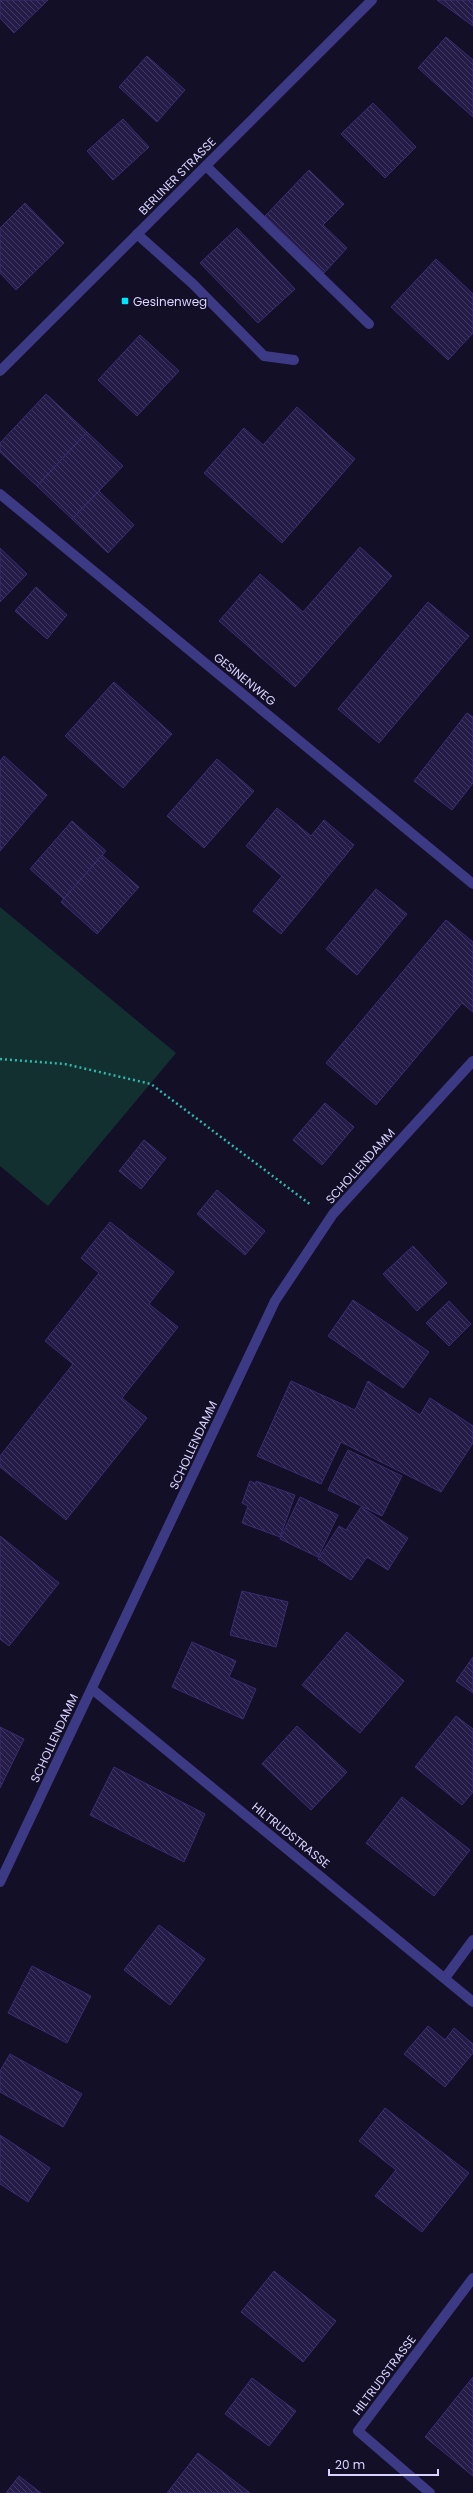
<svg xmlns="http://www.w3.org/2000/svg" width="473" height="2493" viewBox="0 0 473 2493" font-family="Poppins,sans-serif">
<defs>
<pattern id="building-back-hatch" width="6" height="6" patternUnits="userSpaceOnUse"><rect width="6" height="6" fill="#241b47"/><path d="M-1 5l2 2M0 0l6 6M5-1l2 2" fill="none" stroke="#433b63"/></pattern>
</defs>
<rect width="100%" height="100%" fill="#130f26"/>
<path fill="#12302f" d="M0 907 176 1053 48 1206 0 1166Z"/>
<g fill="url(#building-back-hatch)" stroke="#3b2d73">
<path d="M0 0H48L14 33 0 18Z"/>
<path d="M437 0H473V26Z"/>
<path d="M446 37 473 60V117L418 68Z"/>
<path d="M147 56 185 90 157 122 119 87Z"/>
<path d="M373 103 416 147 385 178 341 134Z"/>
<path d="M123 119 149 147 113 180 87 151Z"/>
<path d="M309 170 344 204 323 225 347 248 324 273 265 216Z"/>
<path d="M25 203 64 243 16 290 0 273V228Z"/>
<path d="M237 228 295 289 258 323 200 263Z"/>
<path d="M436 259 473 294V333L448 360 391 307Z"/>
<path d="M140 335 179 371 137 416 98 380Z"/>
<path d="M46 394 87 432 37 486 0 452V443Z"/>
<path d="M297 407 355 459 282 543 204 473 244 428 263 445Z"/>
<path d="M87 432 123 466 72 519 37 486Z"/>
<path d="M99 491 134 525 108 553 72 519Z"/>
<path d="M360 547 392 576 295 687 219 621 260 574 303 612Z"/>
<path d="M0 548 27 574 0 602Z"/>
<path d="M36 587 67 615 47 639 15 611Z"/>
<path d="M428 602 469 636 379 743 338 709Z"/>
<path d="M114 682 172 734 123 788 65 736Z"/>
<path d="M467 713 473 717V783L452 810 414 781Z"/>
<path d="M4 756 47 795 0 851V761Z"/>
<path d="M217 759 254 791 204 848 167 816Z"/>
<path d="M277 808 311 836 324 820 354 845 281 934 253 911 282 876 246 846Z"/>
<path d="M72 821 106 851 64 899 30 869Z"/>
<path d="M102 855 139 887 97 934 61 902Z"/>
<path d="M376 889 407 914 357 975 326 949Z"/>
<path d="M446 920 473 942V1012L462 1003 376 1105 326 1063Z"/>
<path d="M325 1103 354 1127 322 1165 293 1140Z"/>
<path d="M144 1140 166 1158 141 1189 119 1171Z"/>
<path d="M217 1190 265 1231 245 1255 197 1214Z"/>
<path d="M110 1222 174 1272 149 1304 178 1327 122 1398 147 1418 66 1520 0 1467V1456L73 1364 45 1341 99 1273 81 1258Z"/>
<path d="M413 1246 447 1283 417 1311 383 1274Z"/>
<path d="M353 1300 429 1352 403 1388 328 1336Z"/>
<path d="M449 1301 471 1324 449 1346 426 1323Z"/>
<path d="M291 1381 355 1410 368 1381 420 1415 430 1398 473 1426V1443L441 1492 341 1442 321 1484 257 1456Z"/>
<path d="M348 1450 402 1476 382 1516 328 1490Z"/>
<path d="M250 1481 256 1484V1481L295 1495 280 1537 242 1523 248 1506 242 1503Z"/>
<path d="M300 1497 338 1515 318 1557 280 1539Z"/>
<path d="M361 1507 408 1538 388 1570 367 1557 351 1580 318 1559 339 1526 346 1530Z"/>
<path d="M0 1536 59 1583 9 1646 0 1639Z"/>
<path d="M242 1591 288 1602 276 1647 230 1635Z"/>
<path d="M347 1632 404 1681 360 1733 302 1685Z"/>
<path d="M192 1642 236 1661 229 1677 256 1689 243 1719 172 1687Z"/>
<path d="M473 1657V1693L456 1681Z"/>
<path d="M456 1716 473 1729V1792L462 1805 415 1767Z"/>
<path d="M297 1726 347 1772 311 1810 262 1764Z"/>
<path d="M0 1727 24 1739 0 1788Z"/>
<path d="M114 1767 205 1814 184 1862 90 1815Z"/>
<path d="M402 1797 470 1850 434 1896 366 1843Z"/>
<path d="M159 1925 205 1959 170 2005 124 1970Z"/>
<path d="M32 1966 91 1996 67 2043 8 2013Z"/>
<path d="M428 2026 445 2040 454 2028 473 2044V2053L445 2087 404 2054Z"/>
<path d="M10 2054 82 2094 63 2127 0 2092V2071Z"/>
<path d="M385 2108 469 2173 422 2232 375 2196 396 2170 359 2141Z"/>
<path d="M0 2135 50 2168 28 2202 0 2184Z"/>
<path d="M274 2271 336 2321 303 2362 241 2312Z"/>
<path d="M473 2377V2476L425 2437Z"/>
<path d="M252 2378 296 2411 269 2446 225 2414Z"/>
<path d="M198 2453 250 2493H167Z"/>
<path d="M19 2476 41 2493H6Z"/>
</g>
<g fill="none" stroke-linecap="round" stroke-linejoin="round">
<path stroke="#2fb8b0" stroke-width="2.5" stroke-dasharray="2 3" stroke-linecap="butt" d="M0 1059 65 1064 151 1084 311 1205"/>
<g stroke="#3d3a85" stroke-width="10">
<path d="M206 166 369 324"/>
<path d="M137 234 193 284 264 356 294 360"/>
</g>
<g stroke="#3d3a85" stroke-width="10">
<path d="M0 371 372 0"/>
<path d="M0 494 473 884"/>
<path d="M92 1689 473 2002"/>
<path d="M0 1882 275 1301 333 1214 473 1061"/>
<path d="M445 1978 473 1940"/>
<path d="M430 2493 358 2431 473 2278"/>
</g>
</g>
<rect fill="#00e5ff" stroke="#130f26" stroke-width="1.5" x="121" y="297" width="8" height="8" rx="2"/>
<g text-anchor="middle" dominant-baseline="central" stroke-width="3" stroke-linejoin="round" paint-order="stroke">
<g font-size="12" fill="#d9d4ff" stroke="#130f26">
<text transform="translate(177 176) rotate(-45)">BERLINER STRASSE</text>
<text transform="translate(245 679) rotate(39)">GESINENWEG</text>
<text transform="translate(360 1166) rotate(-48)">SCHOLLENDAMM</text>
<text transform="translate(193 1445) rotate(-65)">SCHOLLENDAMM</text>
<text transform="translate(54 1738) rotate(-65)">SCHOLLENDAMM</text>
<text transform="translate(291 1835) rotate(39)">HILTRUDSTRASSE</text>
<text transform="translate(384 2375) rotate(-53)">HILTRUDSTRASSE</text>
</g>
<g font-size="12" fill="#d9d4ff" stroke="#130f26" text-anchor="start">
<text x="133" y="301">Gesinenweg</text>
</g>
</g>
<path d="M329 2469v6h109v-6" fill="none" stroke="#d9d4ff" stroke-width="2"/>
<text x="335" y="2469" font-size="12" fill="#d9d4ff" stroke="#130f26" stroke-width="3" paint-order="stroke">20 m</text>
</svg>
